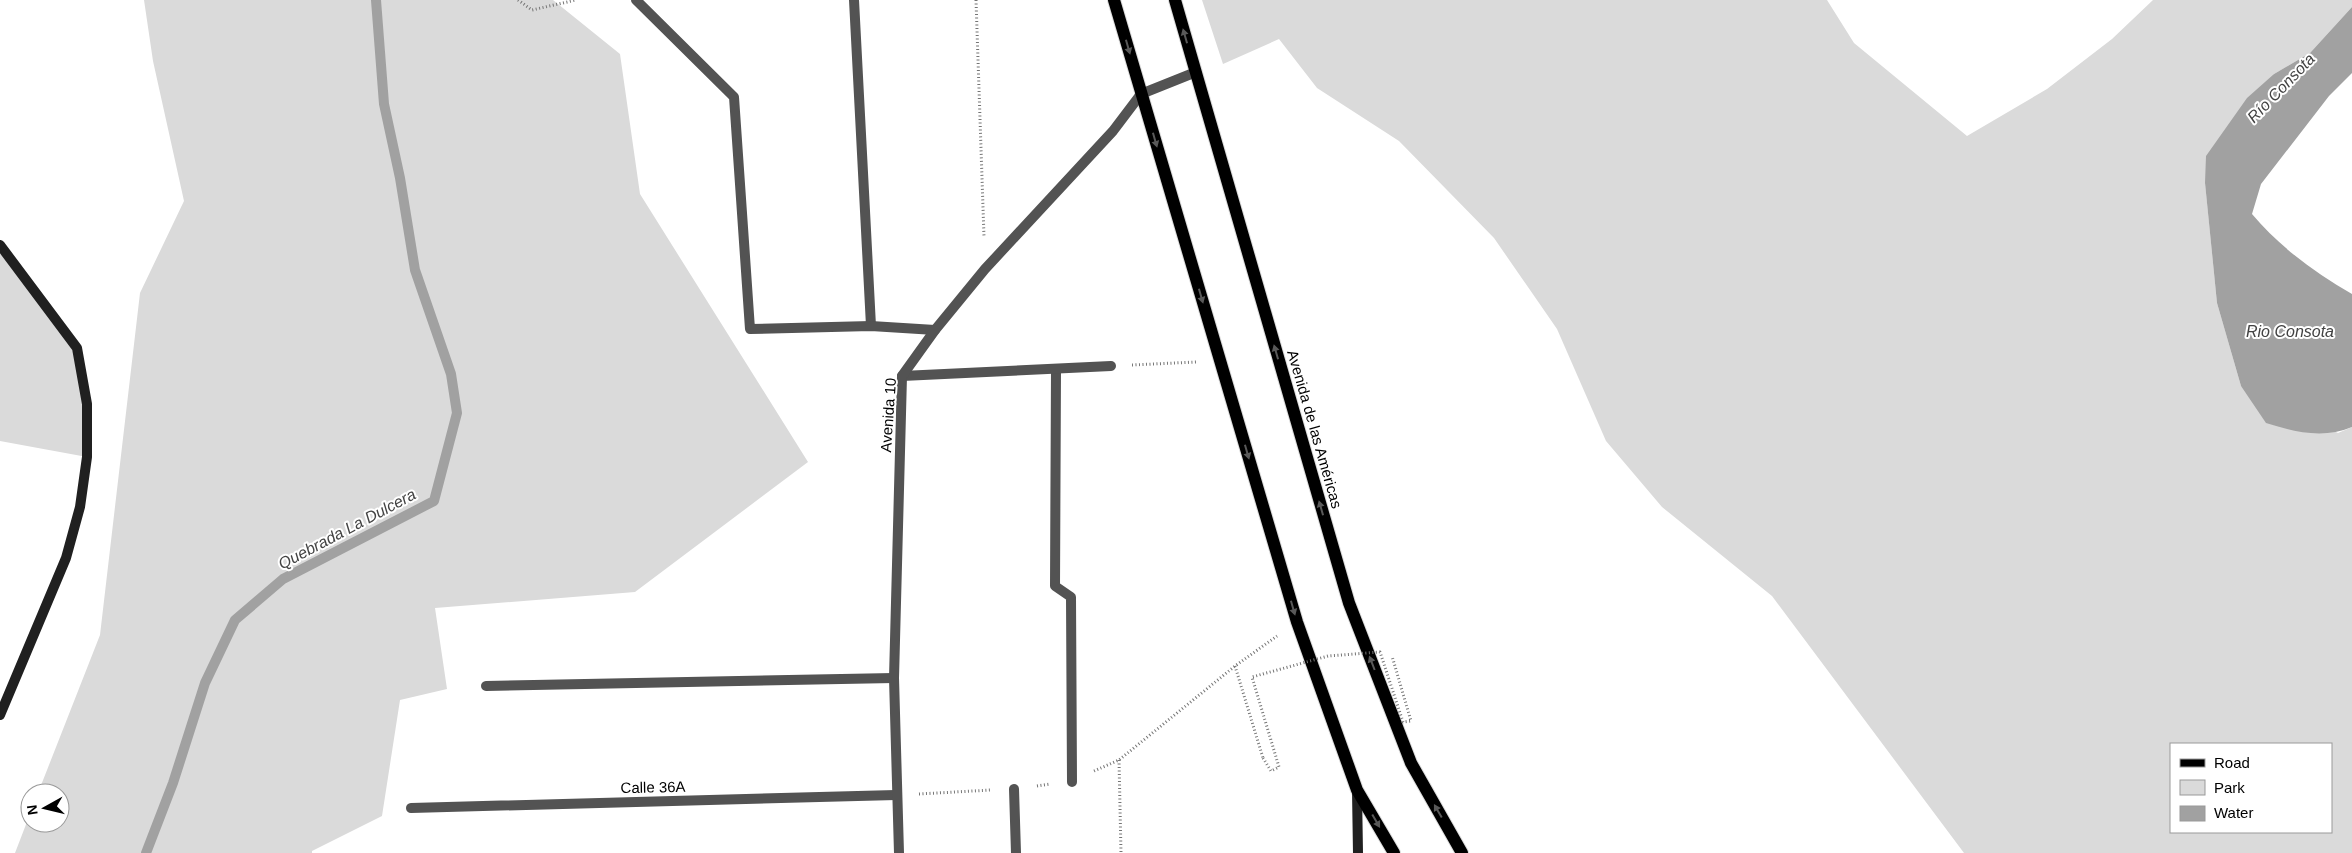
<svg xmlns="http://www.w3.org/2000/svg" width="2352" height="853" viewBox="0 0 2352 853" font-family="Helvetica,sans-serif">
<rect width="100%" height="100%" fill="#fff"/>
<g fill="#dadada" fill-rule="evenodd">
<path d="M144 0H553L620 54 640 194 808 462 635 592 435 608 447 689 400 700 382 816 312 851V853H15L30 814V823H60V793H38L100 635 140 293 184 201 153 61Z"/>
<path d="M1202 0H1827L1854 43 1967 136 2047 89 2112 39 2153 0H2352V7L2310 53 2274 74 2205 183 2217 303 2241 386 2338 433 2352 427V853H1964L1772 596 1662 507 1606 441 1557 329 1494 238 1399 141 1317 88 1279 39 1223 64ZM2171 744H2331V832H2171Z"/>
<path d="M0 245 77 348 87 457 0 441Z"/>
</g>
<path fill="#a1a1a1" d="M2352 7V73L2329 96 2261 184 2252 214C2281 248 2314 272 2352 294V427C2323 439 2295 432 2266 423L2241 386 2217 303 2205 183 2206 156 2247 98 2274 74 2310 53Z"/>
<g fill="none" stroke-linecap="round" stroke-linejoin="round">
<path stroke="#a1a1a1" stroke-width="10" d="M146 853 173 783 205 683 235 620 283 579 434 501 457 413 451 374 415 270 400 178 384 104 376 0"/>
<g stroke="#dbdbdb" stroke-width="14">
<g id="primary">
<path d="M1114 0 1297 622 1357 790 1394 853"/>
<path d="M1175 0 1349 603 1411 763 1462 853"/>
</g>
</g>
<g stroke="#757575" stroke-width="3" stroke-dasharray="1 2.5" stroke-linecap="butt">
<path d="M518 0 532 10 576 0"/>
<path d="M976 0 984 237"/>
<path d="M1132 365 1196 362"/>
<path d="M1235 666 1263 758"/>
<path d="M1119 760 1121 853"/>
<path d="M1094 771 1119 760 1235 666 1277 636"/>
<path d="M1037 786 1050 784"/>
<path d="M919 794 991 790"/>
</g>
<g stroke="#535353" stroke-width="10">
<path d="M854 0 871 326"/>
<path d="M1056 370 1055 586 1071 597 1072 782"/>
<path d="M1014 789 1016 853"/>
</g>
<g stroke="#535353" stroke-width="10">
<path d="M636 0 734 97 750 329 871 326 935 330"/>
<path d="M902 376 1111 366"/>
<path d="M486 686 894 678"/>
<path d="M411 808 896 795"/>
<path d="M899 853 894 678 902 376 935 330 985 269 1113 131 1141 94 1196 72"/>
</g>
<g stroke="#202020" stroke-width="10">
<path d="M0 245 77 348 87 404V457L80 507 66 558 0 715"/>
<path d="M1357 791 1358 853"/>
</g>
<use href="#primary" stroke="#000" stroke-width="12"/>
<path stroke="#757575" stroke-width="3" stroke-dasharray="1 2.5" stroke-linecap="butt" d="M1263 758 1271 771 1279 767 1252 677 1328 656 1380 652 1403 722 1411 721 1392 656"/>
</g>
<defs><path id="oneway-solid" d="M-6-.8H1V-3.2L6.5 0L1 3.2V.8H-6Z" transform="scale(1.25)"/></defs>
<g fill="#595959">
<use href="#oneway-solid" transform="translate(1185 36) rotate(-106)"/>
<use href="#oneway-solid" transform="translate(1128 47) rotate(74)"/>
<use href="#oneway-solid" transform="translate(1155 140) rotate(74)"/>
<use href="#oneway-solid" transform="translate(1201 296) rotate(74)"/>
<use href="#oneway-solid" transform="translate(1276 352) rotate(-106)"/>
<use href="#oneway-solid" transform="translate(1247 452) rotate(74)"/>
<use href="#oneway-solid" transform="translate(1321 508) rotate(-106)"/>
<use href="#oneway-solid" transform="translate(1293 608) rotate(74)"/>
<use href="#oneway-solid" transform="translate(1372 663) rotate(-111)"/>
<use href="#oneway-solid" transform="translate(1438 811) rotate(-120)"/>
<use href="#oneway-solid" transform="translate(1376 821) rotate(60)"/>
</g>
<g text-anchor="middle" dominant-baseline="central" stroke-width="4" stroke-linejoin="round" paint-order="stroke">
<g font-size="15" fill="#000" stroke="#fff">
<text transform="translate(888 415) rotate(-86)">Avenida 10</text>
<text transform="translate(1315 429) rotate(74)">Avenida de las Américas</text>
<text transform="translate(653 787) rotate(-1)">Calle 36A</text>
</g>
<g font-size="16" font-style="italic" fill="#424242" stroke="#fff">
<text transform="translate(2281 88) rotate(-46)">Río Consota</text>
<text x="2290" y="331">Rio Consota</text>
<text transform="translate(347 529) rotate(-28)">Quebrada La Dulcera</text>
</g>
</g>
<rect x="2170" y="743" width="162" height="90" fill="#ffffff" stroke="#999999"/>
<rect x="2180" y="759" width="25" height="8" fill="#000000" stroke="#999999"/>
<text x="2214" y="768" font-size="15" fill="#000000">Road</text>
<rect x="2180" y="780" width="25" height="15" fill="#dadada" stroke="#999999"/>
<text x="2214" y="793" font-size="15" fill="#000000">Park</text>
<rect x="2180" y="806" width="25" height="15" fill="#a1a1a1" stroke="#999999"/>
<text x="2214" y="818" font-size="15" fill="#000000">Water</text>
<g transform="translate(45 808) rotate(262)"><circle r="24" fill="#ffffff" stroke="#999999"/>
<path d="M0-4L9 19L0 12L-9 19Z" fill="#000000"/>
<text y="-8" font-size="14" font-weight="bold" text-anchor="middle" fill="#000000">N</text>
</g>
</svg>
